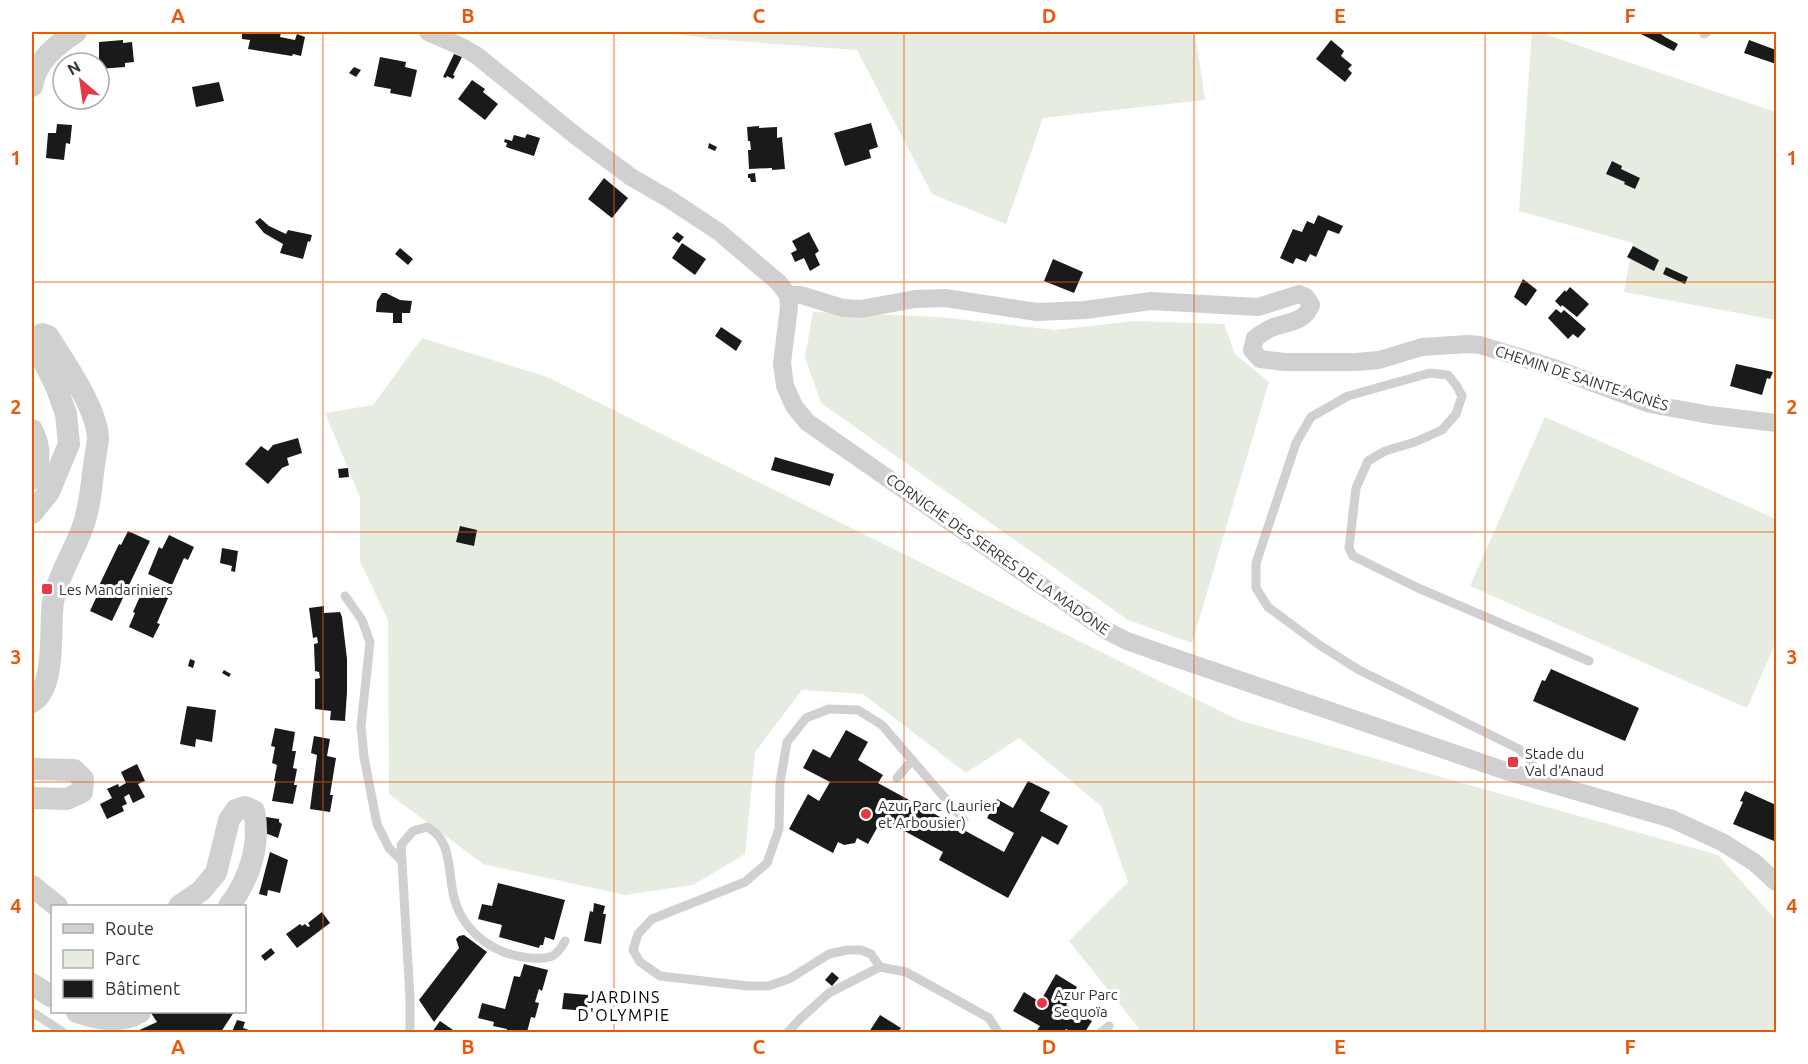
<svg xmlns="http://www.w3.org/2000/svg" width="1808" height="1064" viewBox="0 0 1808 1064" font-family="Ubuntu,sans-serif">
<rect width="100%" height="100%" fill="#fff"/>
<g fill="#e6ecdf">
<path d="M662 32H1195L1205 100 1043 118 1006 224 932 194 857 50 710 39Z"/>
<path d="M1532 32H1539L1776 112V320L1624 292 1633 243 1519 211Z"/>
<path d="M813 312 939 317 1055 330 1134 321 1224 324 1235 354 1269 382 1192 643 1128 620 821 403 805 357Z"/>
<path d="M422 338 547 377 1238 720 1718 855 1776 920V1032H1142L1069 941 1128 882 1101 806 1019 738 966 773 863 694 802 690 755 752 745 854 693 885 625 895 483 864 389 794 388 620 360 561V497L325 413 373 405Z"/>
<path d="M1545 417 1776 519V642L1747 708 1470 586Z"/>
</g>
<g fill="#1a1a1a">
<path d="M242 32H277L281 33 280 37 295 40 297 34 305 37 301 56 293 54 292 56 248 49 250 40 242 39Z"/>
<path d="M1643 32H1658L1665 37 1678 44 1674 51 1641 34Z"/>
<path d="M123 40V43L132 42 134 62 125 63V67L99 69V42Z"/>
<path d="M1331 40 1344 51 1341 56 1352 65 1348 69 1352 73 1345 82 1316 59Z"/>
<path d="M1749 40 1776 50V64L1744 53Z"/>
<path d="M454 54 462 57 453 75 455 76 453 79 447 76 446 78 443 77Z"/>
<path d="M380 57 406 62 405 67 417 70 411 97 390 93 391 89 374 86Z"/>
<path d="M354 67 361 70 356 77 349 73Z"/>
<path d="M472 80 485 89 483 92 498 104 485 120 458 99Z"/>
<path d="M219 82 224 101 196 107 192 87Z"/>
<path d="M871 123 878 147 869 150 871 158 845 166 834 133Z"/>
<path d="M57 124 72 125 70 144 66 143 64 160 46 158 48 133H56Z"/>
<path d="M759 126V128L777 127V138L782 137 785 169 772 170V168L749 169 748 150H751L750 141H748L747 127Z"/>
<path d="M527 134 540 138 534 156 506 147 507 143 504 142 505 139 512 141 514 135 525 138Z"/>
<path d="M709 143 717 147 715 151 708 148Z"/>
<path d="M1612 161 1622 166 1621 169 1640 178 1635 189 1624 184 1625 182 1606 174Z"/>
<path d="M755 173 756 182H751L750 178H748V174Z"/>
<path d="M604 178 628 198 612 218 588 199Z"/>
<path d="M1318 215 1343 226 1339 234 1328 230 1316 257 1310 254 1306 262 1296 258 1293 264 1280 258 1293 229 1302 232 1307 221 1314 224Z"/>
<path d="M260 218 269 226 286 234 288 230 312 235 310 242 308 241 303 259 280 253 283 244 264 233 255 222Z"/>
<path d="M677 232 684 237 679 243 672 238Z"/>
<path d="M809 232 819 251 815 254 820 265 810 271 804 258 795 262 791 253 797 250 792 241Z"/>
<path d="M682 243 706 259 695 275 672 258Z"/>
<path d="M1633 246 1659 260 1654 271 1627 257Z"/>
<path d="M400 248 413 259 408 265 395 254Z"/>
<path d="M1053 259 1083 272 1074 293 1044 281Z"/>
<path d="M1666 267 1688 277 1685 284 1663 274Z"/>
<path d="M1523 279 1537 290 1526 306 1514 297Z"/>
<path d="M1570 287 1589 304 1577 317 1562 305 1561 307 1555 301 1565 290 1566 292Z"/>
<path d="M382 293H386L400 300 412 301 410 313H402V323H393V313L376 312 377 301Z"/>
<path d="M1556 309 1561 313 1564 310 1586 329 1578 338 1573 334 1568 339 1548 318Z"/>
<path d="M721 327 742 341 736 351 715 336Z"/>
<path d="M1736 364 1773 372 1770 379 1767 378 1762 395 1730 386Z"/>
<path d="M298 438 302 453 287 458 289 465 282 468 268 484 245 464 261 446 268 451 273 445Z"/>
<path d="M775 457 834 474 830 486 771 470Z"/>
<path d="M348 468 349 477 339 478 338 469Z"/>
<path d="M460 526 477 530 474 546 456 542Z"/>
<path d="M128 531 150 541 112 621 90 611 96 598 94 596 119 544 121 545Z"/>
<path d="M169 535 194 547 188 560 184 558 172 585 148 574 159 547 162 549Z"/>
<path d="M222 548 238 551 235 572 231 571 232 566 220 563Z"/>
<path d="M145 585 169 596 157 623 160 624 153 638 129 627 135 613 133 612Z"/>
<path d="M324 606V613L340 612 342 617 347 659V692L345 721 330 720 331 711 315 709V679L320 678 319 672 315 671 314 644 318 643 317 637 313 638 309 608Z"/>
<path d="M190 659 195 661 193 668 188 666Z"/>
<path d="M1551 669 1639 708 1625 741 1533 701 1542 680 1545 681Z"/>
<path d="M224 670 231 674 229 677 222 673Z"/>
<path d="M187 706 216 710 212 742 196 739 195 747 180 744Z"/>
<path d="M275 728 295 732 292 751H296L293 768 297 769 294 785H297L293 804 272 801 276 781H274L277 765 272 763 275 747 271 746Z"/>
<path d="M846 730 868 742 858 760 883 775 878 783 1004 852 1014 833 987 818 997 799 1013 808 1028 781 1050 792 1040 811 1068 826 1058 845 1042 836 1008 898 939 860 943 852 888 822 882 831 877 828 868 844 857 838 855 843 844 845 838 842 833 853 789 829 808 794 819 801 830 782 803 768 813 749 830 758Z"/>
<path d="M314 736 330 739 327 756 336 758 330 795H333L330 812 310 809 317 755 311 753Z"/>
<path d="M137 764 145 781 138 784 145 797 133 803 129 794 124 797 127 804 122 806 124 811 107 819 100 804 112 798 107 789 118 784 119 787 126 783 121 772Z"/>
<path d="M1745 791 1776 805V816L1774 821 1776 823V835L1774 841 1733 824 1743 802 1740 801Z"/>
<path d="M266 817 279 819V822L282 824 278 838 265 833Z"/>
<path d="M270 852 288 860 280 893 268 890 267 896 259 894Z"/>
<path d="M498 883 565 900 554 940 545 937 543 945H540L539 948 499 937 502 925 478 919 482 904 492 906Z"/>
<path d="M594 903 605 906 603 914H606L601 944 584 941 590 911 593 912Z"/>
<path d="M322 912 330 923 297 948 286 934 300 924 302 926 305 924 308 927 310 926 308 923Z"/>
<path d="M464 935 487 952 434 1022 419 1000 459 948 456 939 459 936Z"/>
<path d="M271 948 275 953 265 961 261 956Z"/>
<path d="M524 964 548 970 542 991 539 989 535 1002 539 1003 535 1018 531 1017 527 1032H506L507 1029 493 1026 494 1022 478 1018 482 1003 505 1009 514 976 520 977Z"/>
<path d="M832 972 839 978 832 986 825 980Z"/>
<path d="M1056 974 1077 987 1066 1005 1092 1021 1085 1032H1072L1066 1029 1064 1032H1036L1040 1026 1013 1011 1024 992 1040 1002Z"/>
<path d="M564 993 588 995 587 1011 562 1009Z"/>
<path d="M152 1012H234L221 1032H135L157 1022 151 1013Z"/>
<path d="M880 1015 901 1028 898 1032H869Z"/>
<path d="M237 1020 245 1022 243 1028 255 1032H232Z"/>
<path d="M440 1021 456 1032H432Z"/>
</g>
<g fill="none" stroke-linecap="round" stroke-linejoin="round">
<g stroke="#d0d0d0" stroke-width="9">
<path d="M1704 34 1707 32"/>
<path d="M345 596 362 620 370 642 361 726 364 757 377 824 389 848 401 860"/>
<path d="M912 760 964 820"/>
<path d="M1534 778 1532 762 1519 749 1359 670 1318 644 1268 607 1256 588V563L1296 443 1311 417 1348 396 1430 373 1448 375 1456 385 1462 396 1456 414 1442 430 1415 442 1385 451 1368 461 1356 488 1349 548 1353 556 1418 588 1589 661"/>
<path d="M880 967 871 954 861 950H847L829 954 789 979 768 986H748L660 976 640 962 633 950 638 934 652 919 745 882 767 863 779 829 780 783 787 742 806 718 829 709 858 710 882 725 912 760 897 778"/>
<path d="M32 1012 63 1032"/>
<path d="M410 1032V998L401 845 413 831 427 827C454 840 447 876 455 901 465 934 497 956 531 958 550 959 556 958 565 941"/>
<path d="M788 1032 800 1019 829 993 880 967 906 972 989 1018 998 1032"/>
<path d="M1101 1032 1109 1026"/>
</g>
<g stroke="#d0d0d0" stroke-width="18">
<path d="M428 32 462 47 476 55 576 136 631 177 669 199 719 232 779 283 788 295 789 307 782 363 785 386 794 406 807 422 1107 631 1127 641 1158 652 1506 771 1672 819 1722 842 1754 862 1776 882"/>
<path d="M788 295H801L843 308 861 309 915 299 945 298 1037 312 1085 310 1151 301 1258 307 1299 294 1306 297 1311 305C1305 323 1286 322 1271 328 1265 331 1260 335 1255 338L1252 350 1260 359 1285 362H1356L1379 360 1422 347 1468 344 1480 345 1551 367 1650 404 1710 415 1776 423"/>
</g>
<g stroke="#d0d0d0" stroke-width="22">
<path d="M32 86C36 61 56 45 76 32"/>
<path d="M32 430C40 446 41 463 32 479"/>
<path d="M32 513 49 492 69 444 66 414 56 386 36 346 35 341 42 334 48 336C64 361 98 410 98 439 97 448 95 457 94 466 91 487 90 509 82 529 73 553 58 576 53 602 49 628 57 687 32 702"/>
<path d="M32 769 74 770 83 779 82 792 67 799 32 798"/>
<path d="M32 886 57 906"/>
<path d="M179 906 201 891 216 873 229 820 236 810 245 807 254 811C261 845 249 880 229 906"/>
<path d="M32 984 52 997"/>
<path d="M77 1012C98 1019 120 1024 140 1012"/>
</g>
</g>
<path fill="none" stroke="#e8590c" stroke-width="1.5" stroke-opacity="0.55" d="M323 32V1032M614 32V1032M904 32V1032M1194 32V1032M1485 32V1032M32 282H1776M32 532H1776M32 782H1776"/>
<g fill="#e63946" stroke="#fff" stroke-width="2">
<rect x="41" y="583" width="12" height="12" rx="3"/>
<rect x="1507" y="756" width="12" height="12" rx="3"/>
<circle cx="866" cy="814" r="6"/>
<circle cx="1042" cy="1003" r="6"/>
</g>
<g text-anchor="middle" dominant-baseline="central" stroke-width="6" stroke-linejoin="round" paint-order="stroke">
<g font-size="15" fill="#333" stroke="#fff">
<text transform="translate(1582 378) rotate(18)">CHEMIN DE SAINTE-AGNÈS</text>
<text transform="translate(998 554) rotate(35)">CORNICHE DES SERRES DE LA MADONE</text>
</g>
<g font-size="15" fill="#333" stroke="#fff" text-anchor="start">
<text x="59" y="589">Les Mandariniers</text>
<text x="1525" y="753">Stade du<tspan x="1525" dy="17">Val d'Anaud</tspan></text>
<text x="878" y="805">Azur Parc (Laurier<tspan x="878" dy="17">et Arbousier)</tspan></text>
<text x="1054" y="994">Azur Parc<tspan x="1054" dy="17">Sequoïa</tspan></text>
</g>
<g font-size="16" letter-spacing="1.5" fill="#000" stroke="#fff">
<text x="624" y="997">JARDINS<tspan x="624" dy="18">D'OLYMPIE</tspan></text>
</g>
</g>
<rect width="1808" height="1064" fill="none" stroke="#ffffff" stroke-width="66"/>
<rect x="51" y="905" width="195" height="108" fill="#ffffff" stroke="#adadad" stroke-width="1.5"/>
<rect x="63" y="924" width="30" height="9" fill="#d0d0d0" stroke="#adadad" stroke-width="1.5"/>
<text x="105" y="935" font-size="18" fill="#333333">Route</text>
<rect x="63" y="950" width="30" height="18" fill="#e6ecdf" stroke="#adadad" stroke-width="1.5"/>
<text x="105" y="965" font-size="18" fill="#333333">Parc</text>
<rect x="63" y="980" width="30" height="18" fill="#1a1a1a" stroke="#adadad" stroke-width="1.5"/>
<text x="105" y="995" font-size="18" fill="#333333">Bâtiment</text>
<g transform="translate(81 81) rotate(331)"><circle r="28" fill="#ffffff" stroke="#adadad" stroke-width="1.5"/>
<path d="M0-4.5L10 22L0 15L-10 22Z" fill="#e63946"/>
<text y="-9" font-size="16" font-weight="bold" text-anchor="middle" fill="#333333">N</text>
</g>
<rect x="33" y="33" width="1742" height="998" fill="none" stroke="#e8590c" stroke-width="2"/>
<g font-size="20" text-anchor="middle" font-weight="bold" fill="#e8590c">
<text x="178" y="23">A</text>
<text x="468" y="23">B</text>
<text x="759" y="23">C</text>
<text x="1049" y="23">D</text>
<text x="1340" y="23">E</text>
<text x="1630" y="23">F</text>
<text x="16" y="165">1</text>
<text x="1792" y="165">1</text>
<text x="16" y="414">2</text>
<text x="1792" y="414">2</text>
<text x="16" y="664">3</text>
<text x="1792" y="664">3</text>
<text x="16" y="913">4</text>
<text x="1792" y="913">4</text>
<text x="178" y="1054">A</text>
<text x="468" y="1054">B</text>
<text x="759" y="1054">C</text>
<text x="1049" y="1054">D</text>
<text x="1340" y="1054">E</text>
<text x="1630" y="1054">F</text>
</g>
</svg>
